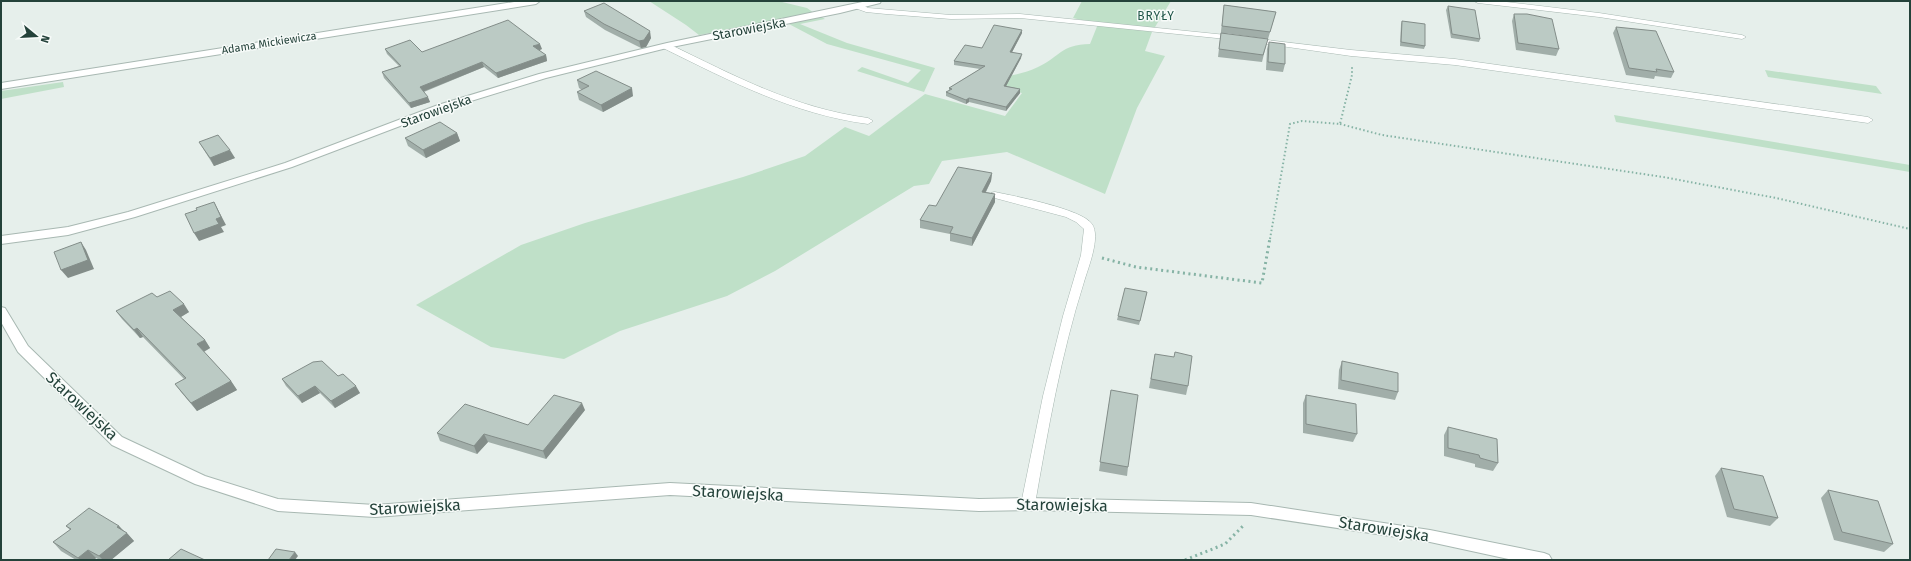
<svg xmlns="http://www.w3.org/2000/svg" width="1911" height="561" viewBox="0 0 1911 561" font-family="'Fira Sans',sans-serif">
<rect width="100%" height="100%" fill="#e6efeb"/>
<g fill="#bfe0c8">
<path d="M649 1H778L807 8 814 13 699 35 686 25Z"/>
<path d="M1082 1H1171L1152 32 1145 51 1165 56 1137 108 1105 194 1007 152 942 161 929 184 914 186 775 271 727 296 620 331 564 359 491 347 416 305 521 245 585 223 743 177 805 156 845 127 869 136 925 94 1005 116 1022 93 999 88 1002 77C1014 75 1026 73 1038 67 1061 56 1060 45 1090 44L1098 24 1073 18Z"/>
<path d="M820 16 825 19 800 24 847 43 935 68 924 92 857 71 862 67 908 83 921 70 827 44 787 23Z"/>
<path d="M1765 70 1876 86 1882 94 1768 77Z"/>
<path d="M63 82 64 87 1 99V91Z"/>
<path d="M1614 115 1910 165V172L1616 122Z"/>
</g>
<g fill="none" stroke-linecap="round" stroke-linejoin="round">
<g stroke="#a8b8b2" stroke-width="1">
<g id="service">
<path d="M1474 1H1498L1599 13 1742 35 1746 37 1742 39 1599 17 1478 3Z"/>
<path d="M855 4H861L868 8 951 15 1020 14 1236 36 1240 38 1236 40 1020 18 951 19 886 14 866 12 855 8Z"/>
<path d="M1250 38 1351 50 1455 59 1868 117 1873 120 1868 123 1455 65 1351 56 1253 42 1249 40Z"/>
<path d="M663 44H669C735 76 794 108 868 118L873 121 868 124C793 114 730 81 663 48Z"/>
<path d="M995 192C1014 196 1082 209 1092 224 1101 237 1088 268 1084 282 1061 354 1048 430 1035 504L1033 508 1028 510 1023 508 1021 504 1043 396 1063 316 1081 255 1084 229 1076 222 1066 217 991 197 990 195 991 193Z"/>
</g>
</g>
<g stroke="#a8b8b2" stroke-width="2">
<g id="minor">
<path d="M867 1H881L880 3 840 13 667 48 546 78 445 109 292 167 135 217 68 235 1 244V236L68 227 128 212 285 163 438 105 539 74 667 43Z"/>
<path d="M1 307 5 308 28 346 122 437 205 476 278 499 375 505 670 483 979 499 1028 498 1251 503 1430 530 1544 553 1549 555 1552 560H1513L1430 542 1251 515 1028 510 979 511 670 495 375 517 278 511 195 484 112 445 18 352 1 322Z"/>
</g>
</g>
<g stroke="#a8b8b2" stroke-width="2">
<path id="tertiary" d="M520 1H540L536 4 1 89V83Z"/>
</g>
<g stroke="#86b3a5" stroke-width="2" stroke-dasharray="1.5 2.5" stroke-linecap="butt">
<path d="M1340 124 1382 135 1663 177 1776 198 1910 229"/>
<path d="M1270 239 1290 124 1302 121 1340 124 1352 75V66"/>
</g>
<g stroke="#86b3a5" stroke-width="3" stroke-dasharray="2 3.5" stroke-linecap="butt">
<path d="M1102 258 1136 267 1262 283 1270 238"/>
<path d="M1185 560 1225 544 1243 526"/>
</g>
<use href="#service" fill="#fff" fill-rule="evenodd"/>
<use href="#minor" fill="#fff" fill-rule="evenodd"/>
<use href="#tertiary" fill="#fff" fill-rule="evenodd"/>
</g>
<g fill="#a1aea9">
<path d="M1224 5 1276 12 1268 39 1225 33 1266 46 1262 62 1218 57Z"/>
<path d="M1448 6 1480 39 1479 42 1451 38 1446 10Z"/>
<path d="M584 11 651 38 646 47 641 48 605 30 586 17Z"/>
<path d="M1514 14 1559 49 1556 56 1516 50 1512 21Z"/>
<path d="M1402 21 1425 46 1424 49 1400 46 1401 24Z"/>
<path d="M1616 27 1674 72 1671 78 1655 76 1654 79 1626 75 1613 33Z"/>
<path d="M1022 33 1012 52 1021 58 1006 86 1020 89V93L1006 111 969 102 966 104 946 96V92L949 91V88L980 69 954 65V61L982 48Z"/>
<path d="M1269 42 1285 64 1283 72 1266 70 1267 49Z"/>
<path d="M385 49 422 52 542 49 539 50 546 55 547 61 498 78 484 67 424 92 430 102 411 108 384 78 382 72 399 66 387 54Z"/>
<path d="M577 80 633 96 603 112 579 100 577 92 582 90 579 88Z"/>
<path d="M457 133 460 141 426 158 408 146 405 138Z"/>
<path d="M199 142 235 158 214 166Z"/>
<path d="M992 173 991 181 986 192 995 194V202L972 246 950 241V234L920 228V220L936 206Z"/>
<path d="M1147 292 1139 325 1117 320 1118 316Z"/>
<path d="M157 297 189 312 181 317 205 340 210 348 204 352 231 381 237 390 197 411 181 392 175 384 184 379 143 337 140 338 122 319 116 311Z"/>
<path d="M1155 354 1188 386 1186 395 1149 388Z"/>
<path d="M1342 361 1398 392 1395 400 1338 389 1339 370Z"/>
<path d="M338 376 360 393 335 408 320 393 302 403 286 386 282 379Z"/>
<path d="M1111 390 1128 467 1127 476 1099 471Z"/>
<path d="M1306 395 1357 434 1353 442 1303 433V403Z"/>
<path d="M585 410 546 459 488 442 477 454 440 441 437 433 528 425Z"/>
<path d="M1448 427 1498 463 1493 471 1475 467V464L1444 456V435Z"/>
<path d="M1721 468 1778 518 1770 526 1727 517 1715 476Z"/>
<path d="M1828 490 1893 544 1884 552 1834 540 1821 498Z"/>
<path d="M66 526H119L134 541 111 560H100L96 558 94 560H76L61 551 53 542 70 530Z"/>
</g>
<g fill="#838d89">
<path d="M1022 30V33L1010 56V52Z"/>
<path d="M650 31 651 38 646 47 641 48 639 41Z"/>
<path d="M540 44 542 49 535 52 533 46Z"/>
<path d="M1022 54 1021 58 1004 90V86Z"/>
<path d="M546 55 547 61 498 78 496 73Z"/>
<path d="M482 62 484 67 422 92 420 87Z"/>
<path d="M632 88 633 96 603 112 601 105Z"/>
<path d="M1020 89V93L1006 111V107Z"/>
<path d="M428 97 430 102 411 108 409 103Z"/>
<path d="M969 98V102L966 104V100Z"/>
<path d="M457 133 460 141 426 158 423 150Z"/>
<path d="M230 150 235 158 214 166 210 158Z"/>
<path d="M992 173 991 181 982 199V192Z"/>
<path d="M995 194V202L972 246V238Z"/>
<path d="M214 202 226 225 221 227 224 232 199 241 194 233Z"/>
<path d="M81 242 86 250 94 269 68 278 61 270Z"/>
<path d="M184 304 189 312 179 318 173 310Z"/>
<path d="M137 328 143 337 140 338 134 330Z"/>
<path d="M205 340 210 348 203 352 197 344Z"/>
<path d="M231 381 237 390 197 411 191 403Z"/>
<path d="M315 386 320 393 302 403 298 396Z"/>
<path d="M356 386 360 393 335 408 331 401Z"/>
<path d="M582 403 585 410 546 459 543 451Z"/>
<path d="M484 434 488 442 477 454 474 446Z"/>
<path d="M119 526 126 534 127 533 134 541 111 560H103L99 556 117 527Z"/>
<path d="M88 550 96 558 94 560H80L78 558Z"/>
<path d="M295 552 298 556 295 560H289Z"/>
</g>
<g fill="#bbcac4" stroke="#838d89">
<path d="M604 3 650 31 644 40 639 41 604 24 584 11Z"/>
<path d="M1224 5 1276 12 1270 32 1222 26Z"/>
<path d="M1448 6 1475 10 1480 39 1452 34Z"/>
<path d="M1514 14H1527L1552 19 1559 49 1518 43Z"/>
<path d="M508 20 540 44 533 46 546 55 496 73 482 62 420 87 428 97 409 103 382 72 401 66 385 49 410 40 422 52Z"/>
<path d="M1402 21 1425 24V46L1401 42Z"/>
<path d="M994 25 1022 30 1010 52 1022 54 1004 86 1020 89 1006 107 969 98 966 100 946 92 952 89 949 88 985 66 954 61 965 45 982 48Z"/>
<path d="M1616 27 1656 31 1674 72 1656 69 1657 72 1629 68Z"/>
<path d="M1221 33 1268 39 1263 55 1219 49Z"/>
<path d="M1269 42 1285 44V64L1268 62Z"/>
<path d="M596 71 632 88 601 105 577 92 589 86 577 80Z"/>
<path d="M440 122 457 133 423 150 405 138Z"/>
<path d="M218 135 230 150 210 158 199 142Z"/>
<path d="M958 167 992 173 982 192 995 194 972 238 950 233 953 227 920 220 929 205 936 206Z"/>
<path d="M214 202 221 217 216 219 219 224 194 233 185 214 197 210 196 208Z"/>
<path d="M81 242 88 260 61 270 54 252Z"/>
<path d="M1125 288 1147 292 1140 321 1118 316Z"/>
<path d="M170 291 184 304 173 310 205 340 197 344 231 381 191 403 175 384 186 378 137 328 134 330 116 311 152 293 157 297Z"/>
<path d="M1175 352 1192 356 1188 386 1151 379 1155 354 1174 357Z"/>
<path d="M322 361 338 376 343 374 356 386 331 401 315 386 298 396 282 379 313 362Z"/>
<path d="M1342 361 1398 373V392L1341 380Z"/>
<path d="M1111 390 1138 395 1128 467 1100 462Z"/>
<path d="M554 395 582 403 543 451 484 434 474 446 437 433 465 404 528 425Z"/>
<path d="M1306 395 1356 404 1357 434 1306 424Z"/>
<path d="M1448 427 1497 439 1498 463 1480 458 1479 455 1448 448Z"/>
<path d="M1721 468 1763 476 1778 518 1734 509Z"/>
<path d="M1828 490 1878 501 1893 544 1842 532Z"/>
<path d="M89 508 119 526 117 527 127 533 99 556 88 550 78 558 53 542 71 529 66 526Z"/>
<path d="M181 549 205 560H168Z"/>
<path d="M276 549 295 552 289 560H268Z"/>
</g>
<g text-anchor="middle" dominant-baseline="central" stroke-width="3" stroke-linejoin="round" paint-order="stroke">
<g font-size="11" fill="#24423a" stroke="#f7fbf9">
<text transform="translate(269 43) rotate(-9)">Adama Mickiewicza</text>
</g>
<g font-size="12" letter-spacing="1" fill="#1f5548" stroke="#f7fbf9">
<text x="1156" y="16">BRYŁY</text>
</g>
<g font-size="13" fill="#24423a" stroke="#f7fbf9">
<text transform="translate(749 29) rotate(-11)">Starowiejska</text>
<text transform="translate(436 111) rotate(-20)">Starowiejska</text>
</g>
<g font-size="16" fill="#24423a" stroke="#f7fbf9">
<text transform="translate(82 406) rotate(43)">Starowiejska</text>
<text transform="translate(738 493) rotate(3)">Starowiejska</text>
<text transform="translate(1062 505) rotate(1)">Starowiejska</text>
<text transform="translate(415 507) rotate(-3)">Starowiejska</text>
<text transform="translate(1384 529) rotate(9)">Starowiejska</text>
</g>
</g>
<rect width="1911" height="561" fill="none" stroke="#24423a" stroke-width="4"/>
<g transform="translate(36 36) rotate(108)" stroke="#f7fbf9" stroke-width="3" paint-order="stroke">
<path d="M0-3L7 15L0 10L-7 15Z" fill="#24423a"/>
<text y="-6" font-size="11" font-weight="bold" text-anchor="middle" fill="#24423a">N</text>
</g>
</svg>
